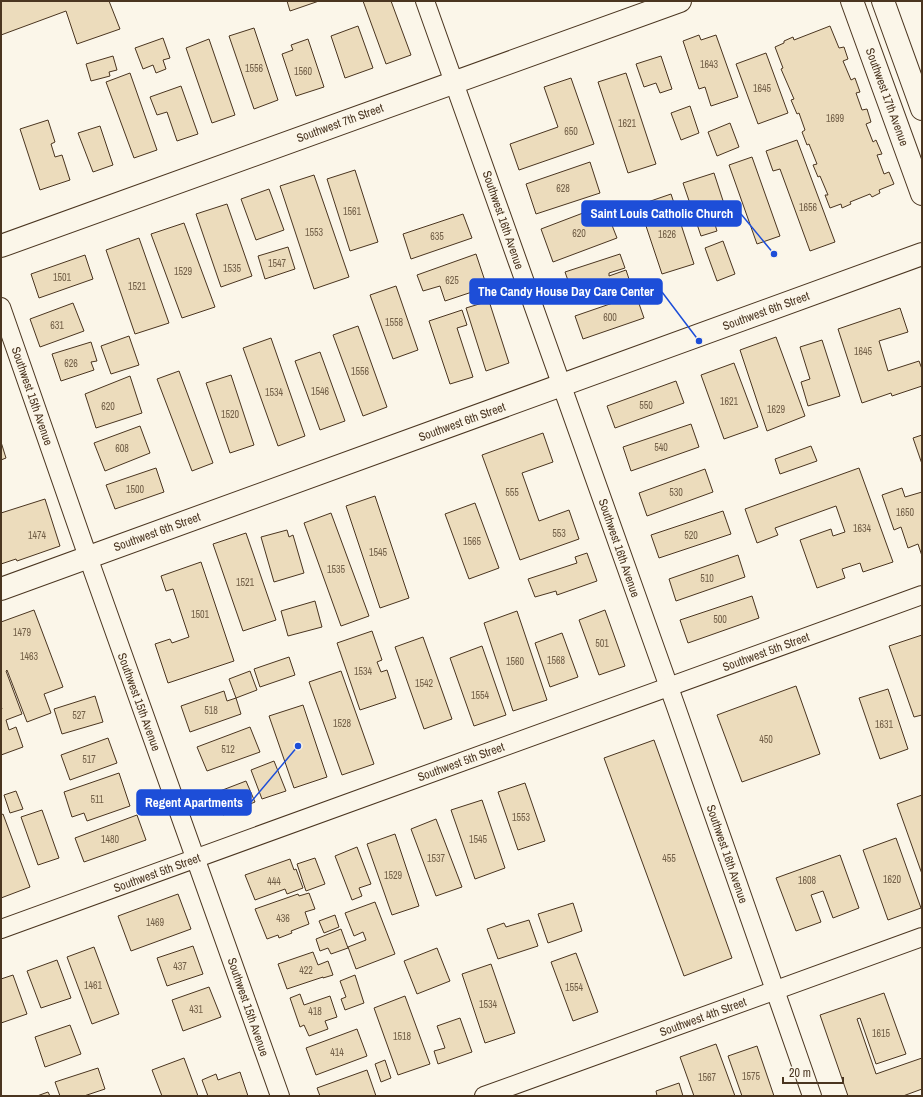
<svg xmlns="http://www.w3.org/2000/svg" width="923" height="1097" viewBox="0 0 923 1097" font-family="'Archivo Narrow',sans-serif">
<rect width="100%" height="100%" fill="#fbf6e9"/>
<g fill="#ecdcbc" stroke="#4a3520">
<path d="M1 1H109L120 29 77 44 66 11 1 35Z"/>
<path d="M287 1H319L290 11Z"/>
<path d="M363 1H391L411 55 386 64Z"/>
<path d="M358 26 373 68 345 78 331 36Z"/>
<path d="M830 26 839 48 844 47 848 59 843 61 851 80 855 78 860 92 856 93 862 110 867 109 871 122 866 124 873 142 876 140 882 154 877 155 884 174 889 172 894 184 879 190 880 193 872 197 870 194 850 202 851 204 842 208 841 204 830 208 825 195H828L820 176 818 177 813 165 817 164 809 144 807 145 802 132 805 130 799 113 797 114 791 100 794 99 781 69 783 68 775 47 784 43V41L793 37 794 40Z"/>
<path d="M254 28 278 100 254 109 229 36Z"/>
<path d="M699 35 701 40 716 35 738 97 711 106 705 87 699 89 683 41Z"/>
<path d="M163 38 170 58 163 60 166 69 156 73 153 65 143 69 135 48Z"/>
<path d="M209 39 235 115 212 123 186 48Z"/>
<path d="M308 39 324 87 296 96 282 54 293 50 291 45Z"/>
<path d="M766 53 788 113 758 124 736 64Z"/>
<path d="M113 56 117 70 109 72 110 76 91 81 86 64Z"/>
<path d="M661 56 672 89 660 93 656 83 644 87 636 64Z"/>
<path d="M130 73 157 150 134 158 106 82Z"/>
<path d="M626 73 656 164 628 173 598 82Z"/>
<path d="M571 78 594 144 519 170 510 144 558 127 544 87Z"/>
<path d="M181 86 198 134 177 141 167 112 157 115 150 97Z"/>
<path d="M690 106 699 133 681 140 671 113Z"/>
<path d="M48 120 55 142 51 144 55 157 62 155 70 180 40 190 20 129Z"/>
<path d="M730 123 739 147 717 156 708 132Z"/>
<path d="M100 126 113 165 93 172 78 133Z"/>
<path d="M797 140 835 242 810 251 780 169 773 171 766 151Z"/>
<path d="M752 157 780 236 757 244 729 165Z"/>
<path d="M590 162 600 193 536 214 526 184Z"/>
<path d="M355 170 378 242 350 251 327 179Z"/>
<path d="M714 173 727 213 713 218 717 231 701 236 683 183Z"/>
<path d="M314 175 349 277 314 289 280 186Z"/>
<path d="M269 189 284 230 256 240 241 199Z"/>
<path d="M671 194 694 264 662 274 639 205Z"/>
<path d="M227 204 252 276 221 287 196 214Z"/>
<path d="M604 205 617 238 553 262 541 229Z"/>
<path d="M463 214 472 238 411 259 403 234Z"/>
<path d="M184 223 215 307 182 318 151 234Z"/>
<path d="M139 238 169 323 135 334 106 250Z"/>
<path d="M723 241 735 274 717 281 705 248Z"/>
<path d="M288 247 295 269 265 279 258 256Z"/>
<path d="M476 254 487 287 445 301 440 286 423 291 417 275Z"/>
<path d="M620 254 625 268 609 273V276L626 270 631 285 576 303 565 272Z"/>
<path d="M85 255 93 279 39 298 31 274Z"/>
<path d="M396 286 418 350 393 359 370 295Z"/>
<path d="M636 295 644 318 583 339 575 316Z"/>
<path d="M489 301 509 363 486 371 466 308Z"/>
<path d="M73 303 84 331 40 347 30 319Z"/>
<path d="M900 308 908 332 879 341 888 371 919 361 922 369V386L892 396 891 393 862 403 838 329Z"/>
<path d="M462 310 467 325 457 328 473 377 450 384 429 321Z"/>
<path d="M358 326 387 407 363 416 333 335Z"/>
<path d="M129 336 139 365 111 374 101 346Z"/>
<path d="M776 337 805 416 767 431 740 350Z"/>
<path d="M271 338 305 436 278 446 243 348Z"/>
<path d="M822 340 840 396 808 406 801 382 810 379 800 347Z"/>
<path d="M91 342 97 361 91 362 94 370 61 381 52 354Z"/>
<path d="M320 352 345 421 320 430 295 361Z"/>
<path d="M734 363 758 427 724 439 701 375Z"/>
<path d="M179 371 213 463 192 471 157 379Z"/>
<path d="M231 375 254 445 230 453 206 383Z"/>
<path d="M130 376 142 413 96 428 85 394Z"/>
<path d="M676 381 684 403 615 428 607 406Z"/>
<path d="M691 424 699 447 631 471 623 447Z"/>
<path d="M140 426 150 453 105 471 94 443Z"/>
<path d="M543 433 553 462 522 473 539 521 569 510 579 539 520 560 482 455Z"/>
<path d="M922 435V464L913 438Z"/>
<path d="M1 442 6 458 1 460Z"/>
<path d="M811 446 817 461 780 474 775 459Z"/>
<path d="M156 468 164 492 115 509 106 485Z"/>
<path d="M859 468 893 562 863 572 860 563 842 569 845 578 817 588 800 540 831 529 833 536 845 532 836 506 775 528 778 535 757 543 745 509Z"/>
<path d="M705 469 713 492 647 516 639 493Z"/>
<path d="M902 488 905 497 922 492V556L918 544 908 548 901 527 894 530 882 495Z"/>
<path d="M375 496 409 598 380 608 346 506Z"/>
<path d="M45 499 60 546 17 561 16 559 1 564V513Z"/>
<path d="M475 503 499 568 469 579 445 514Z"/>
<path d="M723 511 731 534 659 558 651 535Z"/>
<path d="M331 513 369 616 341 626 304 523Z"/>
<path d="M287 530 289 537 293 535 304 573 274 582 261 537Z"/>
<path d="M246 533 276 620 243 631 213 544Z"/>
<path d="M587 553 597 581 557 595 556 591 535 597 528 579 577 563 575 557Z"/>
<path d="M738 555 745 577 676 601 669 579Z"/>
<path d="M201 562 234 661 168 683 155 644 170 639 172 643 189 637 173 589 166 591 161 576Z"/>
<path d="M752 596 759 618 688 643 680 620Z"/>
<path d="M315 601 322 627 288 636 281 611Z"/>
<path d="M34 610 63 687 44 694 51 713 27 722 7 670 6 671 22 714 6 720 9 730 16 727 23 747 1 755V710L2 709 1 706V622Z"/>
<path d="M605 610 625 666 599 675 579 620Z"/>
<path d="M517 611 547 700 513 711 484 623Z"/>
<path d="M372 631 382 660 377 662 381 672 387 670 396 698 360 710 337 643Z"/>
<path d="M562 633 578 677 550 687 535 643Z"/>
<path d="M922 635V715L914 717 889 646Z"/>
<path d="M423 637 452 719 424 729 395 647Z"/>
<path d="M482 646 506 715 474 726 450 658Z"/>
<path d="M289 657 295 675 260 687 254 669Z"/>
<path d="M250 671 257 690 236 698 229 679Z"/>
<path d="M341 671 374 764 342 775 309 682Z"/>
<path d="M796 686 820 754 742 782 717 715Z"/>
<path d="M888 689 908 749 880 759 859 698Z"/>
<path d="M224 691 227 701 236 698 241 714 190 732 181 706Z"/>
<path d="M95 696 103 722 62 734 54 709Z"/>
<path d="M303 705 327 777 294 788 269 716Z"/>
<path d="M250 727 260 752 207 771 197 747Z"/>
<path d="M108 738 117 763 70 780 61 755Z"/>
<path d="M654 740 732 958 684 976 604 758Z"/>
<path d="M274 761 286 791 262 799 251 770Z"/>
<path d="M119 773 130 806 87 821 84 813 72 817 64 792Z"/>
<path d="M246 781 255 802 223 815 217 802 223 800 220 791Z"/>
<path d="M525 783 545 841 518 850 498 792Z"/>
<path d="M16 791 23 809 10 813 4 795Z"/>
<path d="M922 795V874L897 804Z"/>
<path d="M482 800 505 868 475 879 451 810Z"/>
<path d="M42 810 59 858 38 865 21 817Z"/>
<path d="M3 814 30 887 1 898V815Z"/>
<path d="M137 815 146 840 84 862 75 838Z"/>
<path d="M436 819 462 887 436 896 411 829Z"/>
<path d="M395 834 419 906 392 915 367 844Z"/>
<path d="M896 838 921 908 888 920 863 850Z"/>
<path d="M357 847 371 884 359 888 362 896 352 900 335 856Z"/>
<path d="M840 855 859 908 833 918 823 891 811 895 821 922 796 931 776 878Z"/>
<path d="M315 858 325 884 306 891 297 864Z"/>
<path d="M290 859 294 870 296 869 303 888 287 894 285 889 255 900 245 875Z"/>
<path d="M309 893 315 909 305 912 309 924 291 931 292 933 279 938 278 935 267 939 255 909 298 894 299 896Z"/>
<path d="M178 894 191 929 131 951 118 916Z"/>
<path d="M375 902 395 954 356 969 348 947 366 940 363 932 354 936 345 913Z"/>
<path d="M573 903 582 931 548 943 538 914Z"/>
<path d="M335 915 339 927 324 933 319 921Z"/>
<path d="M529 920 538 946 498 959 487 929 504 923 506 927Z"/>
<path d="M341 929 348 948 331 954 328 948 320 951 316 939Z"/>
<path d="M193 946 203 974 167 986 157 958Z"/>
<path d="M94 947 119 1014 92 1024 67 957Z"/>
<path d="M437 948 450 981 417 994 404 961Z"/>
<path d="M313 952 318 965 328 961 333 975 323 978V977L287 989 278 964Z"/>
<path d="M576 953 598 1012 573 1021 551 962Z"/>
<path d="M57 960 71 998 41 1008 27 971Z"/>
<path d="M491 964 515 1033 485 1043 462 974Z"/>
<path d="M13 975 27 1014 1 1023V979Z"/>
<path d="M355 975 364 1003 345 1010 341 999 346 997 340 981Z"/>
<path d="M209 987 221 1017 183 1031 172 1000Z"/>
<path d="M884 993 906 1054 876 1064 860 1018 857 1019 876 1074 922 1058V1089L903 1096H848L820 1015Z"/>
<path d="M300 994 304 1005 330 996 337 1017 325 1021 328 1029 309 1036 304 1025 300 1027 290 998Z"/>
<path d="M405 996 430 1064 398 1075 374 1008Z"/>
<path d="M460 1018 472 1052 438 1064 434 1051 445 1048 437 1026Z"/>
<path d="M70 1025 81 1054 45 1067 35 1037Z"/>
<path d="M357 1029 367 1056 316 1075 306 1048Z"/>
<path d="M716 1044 735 1096H694L680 1057Z"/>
<path d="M757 1046 774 1096H742L728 1056Z"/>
<path d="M184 1058 198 1096H162L152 1070Z"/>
<path d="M385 1060 391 1078 381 1082 375 1064Z"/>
<path d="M98 1068 105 1089 84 1096H60L55 1082Z"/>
<path d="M367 1070 376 1096H320L317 1088Z"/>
<path d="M240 1072 248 1096H208L202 1080 216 1074 218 1080Z"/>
<path d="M679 1083 683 1096H657L656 1091Z"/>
<path d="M48 1092 50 1096H37Z"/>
</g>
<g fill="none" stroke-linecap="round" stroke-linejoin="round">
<g stroke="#4a3520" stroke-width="20">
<g id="street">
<path d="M425 1 676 707 812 1096"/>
<path d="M1 307 88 557 280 1096"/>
<path d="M1 929 922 595"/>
<path d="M484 1096 922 937"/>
</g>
</g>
<g stroke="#4a3520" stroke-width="24">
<g id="secondary">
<path d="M852 1 922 194"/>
<path d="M883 1 922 109"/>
<path d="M1 589 922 254"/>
</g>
</g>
<g stroke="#4a3520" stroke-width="24">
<path id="primary" d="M1 246 680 1"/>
</g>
<use href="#street" stroke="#fbf6e9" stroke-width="18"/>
<use href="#secondary" stroke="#fbf6e9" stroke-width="22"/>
<use href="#primary" stroke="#fbf6e9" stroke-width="22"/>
</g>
<g text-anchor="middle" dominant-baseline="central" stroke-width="3" stroke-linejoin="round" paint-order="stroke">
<g font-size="10" fill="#725f47">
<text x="709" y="64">1643</text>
<text x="254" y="68">1556</text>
<text x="303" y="71">1560</text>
<text x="762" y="88">1645</text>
<text x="835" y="118">1699</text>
<text x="627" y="123">1621</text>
<text x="571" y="131">650</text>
<text x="563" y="188">628</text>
<text x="808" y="207">1656</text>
<text x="352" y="211">1561</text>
<text x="314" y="232">1553</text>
<text x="579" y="233">620</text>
<text x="667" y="234">1626</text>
<text x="437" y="236">635</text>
<text x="277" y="263">1547</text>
<text x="232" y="268">1535</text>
<text x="183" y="271">1529</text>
<text x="62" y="277">1501</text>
<text x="452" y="280">625</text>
<text x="137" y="286">1521</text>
<text x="610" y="317">600</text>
<text x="394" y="322">1558</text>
<text x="57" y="325">631</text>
<text x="863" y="351">1645</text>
<text x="71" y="363">626</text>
<text x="360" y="371">1556</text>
<text x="320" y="391">1546</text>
<text x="274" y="392">1534</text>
<text x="729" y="401">1621</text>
<text x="646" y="405">550</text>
<text x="108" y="406">620</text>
<text x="776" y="409">1629</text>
<text x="230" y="414">1520</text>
<text x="661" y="447">540</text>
<text x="122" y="448">608</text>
<text x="135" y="489">1500</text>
<text x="512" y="492">555</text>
<text x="676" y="492">530</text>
<text x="905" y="512">1650</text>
<text x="862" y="528">1634</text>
<text x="559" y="533">553</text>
<text x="37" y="535">1474</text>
<text x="691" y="535">520</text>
<text x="472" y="541">1565</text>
<text x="378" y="552">1545</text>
<text x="336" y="569">1535</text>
<text x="707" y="578">510</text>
<text x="245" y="582">1521</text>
<text x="200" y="614">1501</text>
<text x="720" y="619">500</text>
<text x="22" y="632">1479</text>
<text x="602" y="643">501</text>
<text x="29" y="656">1463</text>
<text x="556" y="660">1568</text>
<text x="515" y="661">1560</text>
<text x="363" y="671">1534</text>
<text x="424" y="683">1542</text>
<text x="480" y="695">1554</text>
<text x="211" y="710">518</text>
<text x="79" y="715">527</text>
<text x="342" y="723">1528</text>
<text x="884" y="724">1631</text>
<text x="766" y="739">450</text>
<text x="228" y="749">512</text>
<text x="89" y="759">517</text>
<text x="97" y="799">511</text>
<text x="521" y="817">1553</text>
<text x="110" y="839">1480</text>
<text x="478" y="839">1545</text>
<text x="436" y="858">1537</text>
<text x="669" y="858">455</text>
<text x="393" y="875">1529</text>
<text x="892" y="879">1620</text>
<text x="807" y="880">1608</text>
<text x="274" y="881">444</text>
<text x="283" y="918">436</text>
<text x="155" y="922">1469</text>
<text x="180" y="966">437</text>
<text x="306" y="970">422</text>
<text x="93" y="985">1461</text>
<text x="574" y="987">1554</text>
<text x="488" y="1004">1534</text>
<text x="196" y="1009">431</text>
<text x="315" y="1011">418</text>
<text x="881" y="1033">1615</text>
<text x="402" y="1036">1518</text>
<text x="337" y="1052">414</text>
<text x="751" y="1076">1575</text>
<text x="707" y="1077">1567</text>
</g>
<g font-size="12" fill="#4a3520" stroke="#fbf6e9">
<text transform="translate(887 97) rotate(70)">Southwest 17th Avenue</text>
<text transform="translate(340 123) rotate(-20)">Southwest 7th Street</text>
<text transform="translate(503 220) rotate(71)">Southwest 16th Avenue</text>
<text transform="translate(766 311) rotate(-20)">Southwest 6th Street</text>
<text transform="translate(32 396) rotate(71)">Southwest 15th Avenue</text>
<text transform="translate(462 422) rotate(-20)">Southwest 6th Street</text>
<text transform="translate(157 532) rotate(-20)">Southwest 6th Street</text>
<text transform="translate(619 548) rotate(71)">Southwest 16th Avenue</text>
<text transform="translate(766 652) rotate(-20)">Southwest 5th Street</text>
<text transform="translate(139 702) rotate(70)">Southwest 15th Avenue</text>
<text transform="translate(461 762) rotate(-20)">Southwest 5th Street</text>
<text transform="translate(727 854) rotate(71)">Southwest 16th Avenue</text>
<text transform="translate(157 873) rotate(-20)">Southwest 5th Street</text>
<text transform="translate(248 1007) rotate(71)">Southwest 15th Avenue</text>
<text transform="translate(703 1017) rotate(-20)">Southwest 4th Street</text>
</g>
</g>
<path fill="none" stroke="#1d4ed8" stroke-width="1.5" d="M774 254L741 214M699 341L662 292M298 746L251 802"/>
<g fill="#1d4ed8" stroke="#fbf6e9" stroke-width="1.5">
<circle cx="774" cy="254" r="4"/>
<circle cx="699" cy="341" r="4"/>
<circle cx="298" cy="746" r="4"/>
</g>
<g fill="#1d4ed8" stroke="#1d4ed8" stroke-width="1.5">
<rect x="582" y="201" width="159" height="25" rx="4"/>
<rect x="470" y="279" width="192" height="25" rx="4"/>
<rect x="137" y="790" width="114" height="25" rx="4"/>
</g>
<g font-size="13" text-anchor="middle" font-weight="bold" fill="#fff">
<text x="662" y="218">Saint Louis Catholic Church</text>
<text x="566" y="296">The Candy House Day Care Center</text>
<text x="194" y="807">Regent Apartments</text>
</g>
<rect width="923" height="1097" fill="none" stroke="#4a3520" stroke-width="4"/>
<path d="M783 1077v6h60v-6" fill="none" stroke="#4a3520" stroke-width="2"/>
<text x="789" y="1077" font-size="12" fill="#4a3520" stroke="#fbf6e9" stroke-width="3" paint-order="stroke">20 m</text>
</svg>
